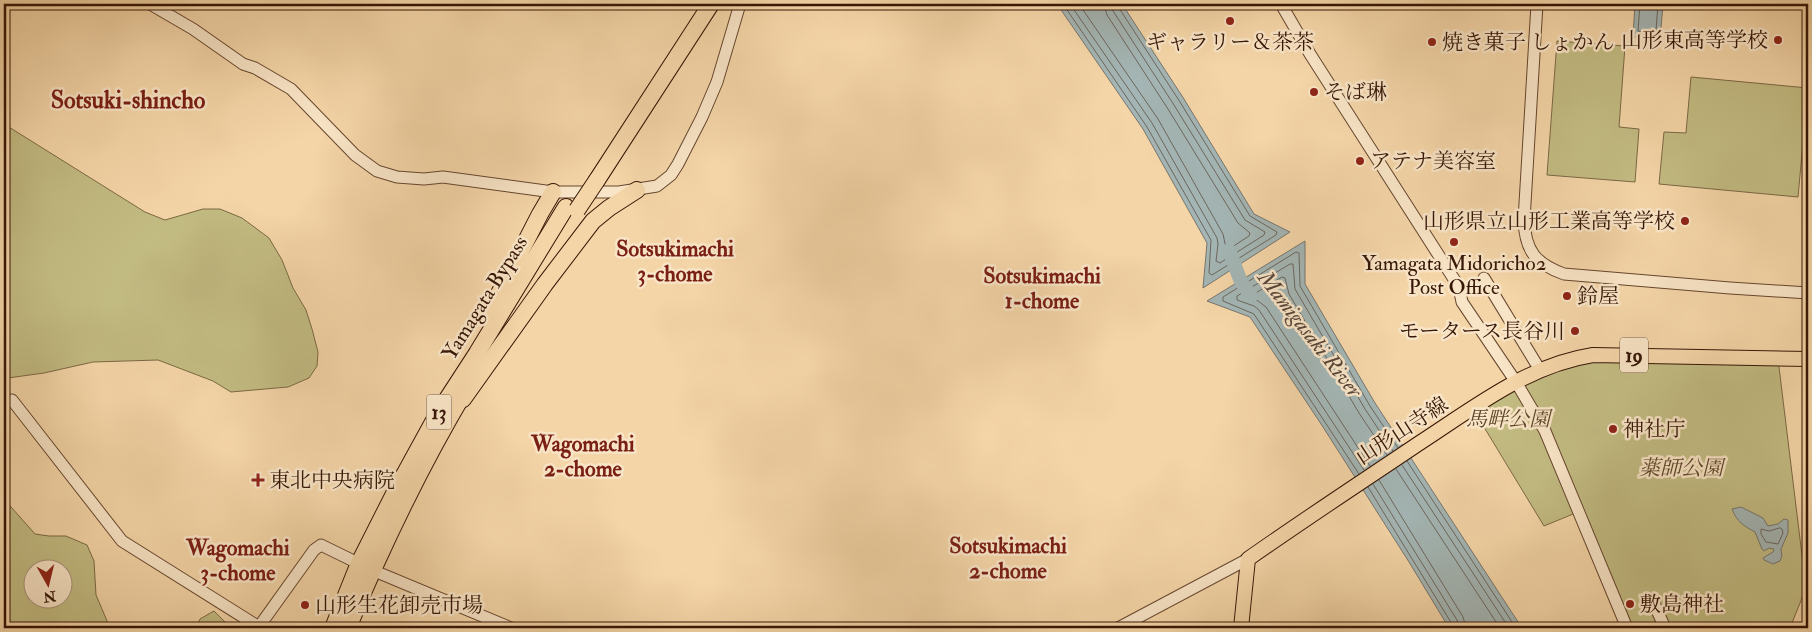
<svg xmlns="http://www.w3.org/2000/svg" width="1812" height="632" viewBox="0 0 1812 632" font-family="'IM FELL Double Pica','Noto Serif JP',serif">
<rect width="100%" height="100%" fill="#f4d5a7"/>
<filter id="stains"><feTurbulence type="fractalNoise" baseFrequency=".004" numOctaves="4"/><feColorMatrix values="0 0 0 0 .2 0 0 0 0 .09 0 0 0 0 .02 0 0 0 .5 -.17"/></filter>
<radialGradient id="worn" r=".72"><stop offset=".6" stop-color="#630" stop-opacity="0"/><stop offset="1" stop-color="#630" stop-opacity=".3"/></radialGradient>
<g fill="#c2bb82" stroke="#7c6844" fill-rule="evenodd">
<path d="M1557 41 1625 46 1619 127 1639 129 1635 182 1547 175Z"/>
<path d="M1691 77 1808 88 1798 197 1659 184 1664 132 1686 133Z"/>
<path d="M4 124 145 212 165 220 203 209H220L242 218 269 238 282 260 293 288 306 310 312 329 318 352 317 366 309 378 288 387 231 392 213 381 158 360 93 362 44 373 8 378 4 380Z"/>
<path d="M1778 359 1806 588 1792 623 1794 628H1631L1578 512 1544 526 1473 409 1569 360Z"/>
<path d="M4 499 35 534 49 536H66L87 545 94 561 96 595 110 628H4ZM32 570H62V600H32Z"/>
<path d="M214 611 231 628H196L200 619Z"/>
</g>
<g fill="#a3b5b4" stroke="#77756e">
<path d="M1057 4H1122L1184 99 1254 214 1290 232 1203 288 1207 243 1143 129Z"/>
<path d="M1635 4H1663L1660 39 1633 37Z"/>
<path d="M1305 241V284L1375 403 1522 628H1449L1409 562 1323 427 1250 317 1207 301Z"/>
<path d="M1741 507 1763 518 1768 526 1778 524 1784 519 1788 520V533L1781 549 1782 556 1780 561 1773 564 1764 560 1763 558 1773 552 1774 549 1769 548 1764 551 1762 549 1755 532C1744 526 1737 522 1732 509Z"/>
</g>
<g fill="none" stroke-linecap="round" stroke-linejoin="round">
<g stroke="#6c665d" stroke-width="1">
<path d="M1063 4 1147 127 1211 240 1209 273 1212 275 1276 235 1277 232 1250 216 1180 102 1119 8 1118 4"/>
<path d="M1070 4 1152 123 1217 238 1218 244 1216 261 1220 263 1264 235 1265 232 1245 220 1174 105 1113 11 1111 4"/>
<path d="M1079 4 1158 119 1223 234 1226 248 1229 249 1249 236 1250 233 1238 223 1168 109 1107 15 1104 4"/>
<path d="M1640 4 1638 31 1653 34 1656 31 1658 4"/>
<path d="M1407 461 1516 628"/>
<path d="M1402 465 1509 628"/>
<path d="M1370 466 1266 307 1254 298V294L1282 277 1285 278 1289 294 1359 413 1387 455"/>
<path d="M1396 469 1500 628"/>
<path d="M1364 470 1259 310 1254 306 1237 300V296L1290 264H1293L1295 289 1365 409 1393 451"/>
<path d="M1359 474 1254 314 1223 301V297L1296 252 1299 253 1300 286 1370 406 1398 448"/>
<path d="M1379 480 1463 617 1466 628"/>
<path d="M1373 484 1457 620 1459 628"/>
<path d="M1368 487 1452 624V628"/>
<path d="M1780 528 1782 529 1783 533 1778 544 1766 542 1761 534V529L1769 531Z"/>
</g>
<path stroke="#a3b5b4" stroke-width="14" d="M1229 250 1241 282 1251 296"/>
<g stroke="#66462e" stroke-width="13">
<g id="minor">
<path d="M150 4 193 29 243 64 255 68 291 89 355 155 377 171 397 177 424 179 443 177 553 192H619L657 186 671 175 678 164 702 117 717 82 740 4"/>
<path d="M1281 4 1310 54 1459 287 1462 302 1516 382 1545 431 1627 628"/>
<path d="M1537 4 1524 220C1525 251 1536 264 1564 274L1730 288 1808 293"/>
<path d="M1484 278 1540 370"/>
<path d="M12 400 122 541 259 627"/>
<path d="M1652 599 1665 628"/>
<path d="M258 628 314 550 321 545 372 570 511 628"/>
<path d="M1118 628 1248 559"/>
</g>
</g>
<g stroke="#361606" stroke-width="16">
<path id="major" d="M1241 628 1248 559C1305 519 1363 481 1421 442 1475 407 1528 365 1593 355L1808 359"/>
</g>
<g stroke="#361606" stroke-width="18">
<g id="highway">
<path d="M597 180 711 4"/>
<path d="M488 315 540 214 553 192"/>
<path d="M463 399 545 284 593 221 609 208 637 190"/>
<path d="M333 628 359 563 398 486 438 413 477 353 566 207"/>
<path d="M348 628C382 546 421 465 467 388"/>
</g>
</g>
<use href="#minor" stroke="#f8e4c6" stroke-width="11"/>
<use href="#major" stroke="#f4d5a7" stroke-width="14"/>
<use href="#highway" stroke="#f4d5a7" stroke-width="16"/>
<g stroke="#361606" stroke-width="18" stroke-linecap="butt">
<path id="highway-bridge" d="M577 210 597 180"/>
</g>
<use href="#highway-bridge" stroke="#f4d5a7" stroke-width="16"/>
</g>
<g fill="#8f2418" stroke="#f8e4c6" stroke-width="2">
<circle cx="1230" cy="21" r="5"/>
<circle cx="1778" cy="40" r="5"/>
<circle cx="1432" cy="42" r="5"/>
<circle cx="1314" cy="92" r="5"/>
<circle cx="1360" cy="161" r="5"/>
<circle cx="1685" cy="221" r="5"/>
<circle cx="1454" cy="242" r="5"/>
<circle cx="1567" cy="296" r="5"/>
<circle cx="1575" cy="331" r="5"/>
<circle cx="1613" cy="429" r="5"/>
<path d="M255.5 472.5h5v5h5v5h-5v5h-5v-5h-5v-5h5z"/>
<circle cx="1630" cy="604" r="5"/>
<circle cx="305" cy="605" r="5"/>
</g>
<g text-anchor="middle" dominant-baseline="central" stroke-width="5" stroke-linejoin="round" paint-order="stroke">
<g fill="#f8e4c6" stroke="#705440" stroke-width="1">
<rect x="1620" y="337.5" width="28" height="35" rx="4"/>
<rect x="426.5" y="394.5" width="25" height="35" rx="4"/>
</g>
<g font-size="20" font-weight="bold" fill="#361606">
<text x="1634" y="355">19</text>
<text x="439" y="412">13</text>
</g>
<g font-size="21" fill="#361606" stroke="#f8e4c6" text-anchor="start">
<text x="1768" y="40" text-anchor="end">山形東高等学校</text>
<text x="1230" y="42" text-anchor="middle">ギャラリー＆茶茶</text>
<text x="1442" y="42">焼き菓子 しょかん</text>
<text x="1324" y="92">そば琳</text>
<text x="1370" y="161">アテナ美容室</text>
<text x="1675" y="221" text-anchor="end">山形県立山形工業高等学校</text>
<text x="1454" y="263" text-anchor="middle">Yamagata Midoricho2<tspan x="1454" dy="24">Post Office</tspan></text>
<text x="1577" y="296">鈴屋</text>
<text x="1565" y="331" text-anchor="end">モータース長谷川</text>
<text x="1623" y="429">神社庁</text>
<text x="269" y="480">東北中央病院</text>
<text x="1640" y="604">敷島神社</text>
<text x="315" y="605">山形生花卸売市場</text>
</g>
<g font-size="21" fill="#361606" stroke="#f8e4c6">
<text transform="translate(485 298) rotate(-58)">Yamagata Bypass</text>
<text transform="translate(1402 431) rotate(-33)">山形山寺線</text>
</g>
<g font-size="21" font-style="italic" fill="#60482b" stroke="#f8e4c6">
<text x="1508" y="419">馬畔公園</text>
<text x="1681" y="468">薬師公園</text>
</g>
<g font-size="22" font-weight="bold" fill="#7a1f14" stroke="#f8e4c6">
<text x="675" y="249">Sotsukimachi<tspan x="675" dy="25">3-chome</tspan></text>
<text x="1042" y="276">Sotsukimachi<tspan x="1042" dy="25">1-chome</tspan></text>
<text x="583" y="444">Wagomachi<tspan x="583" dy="25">2-chome</tspan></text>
<text x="1008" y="546">Sotsukimachi<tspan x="1008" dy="25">2-chome</tspan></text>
<text x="238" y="548">Wagomachi<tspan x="238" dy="25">3-chome</tspan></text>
</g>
<g font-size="22" font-style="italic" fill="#57463a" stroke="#f8e4c6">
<text transform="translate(1310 334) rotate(52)">Mamigasaki River</text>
</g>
<g font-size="24" font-weight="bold" fill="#7a1f14" stroke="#f8e4c6">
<text x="128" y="100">Sotsuki-shincho</text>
</g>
</g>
<rect width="1812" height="632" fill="none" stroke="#f4d5a7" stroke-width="20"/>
<rect x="5" y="5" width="1802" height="622" fill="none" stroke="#361606" stroke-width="2.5"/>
<rect x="10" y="10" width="1792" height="612" fill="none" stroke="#361606"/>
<g transform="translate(48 584) rotate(172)"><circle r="24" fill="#f8e4c6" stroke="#aa9279"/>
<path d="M0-4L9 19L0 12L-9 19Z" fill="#8f2418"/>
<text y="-8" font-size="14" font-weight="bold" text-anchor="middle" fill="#361606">N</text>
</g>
<rect width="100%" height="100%" filter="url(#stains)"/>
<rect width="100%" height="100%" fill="url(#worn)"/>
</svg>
